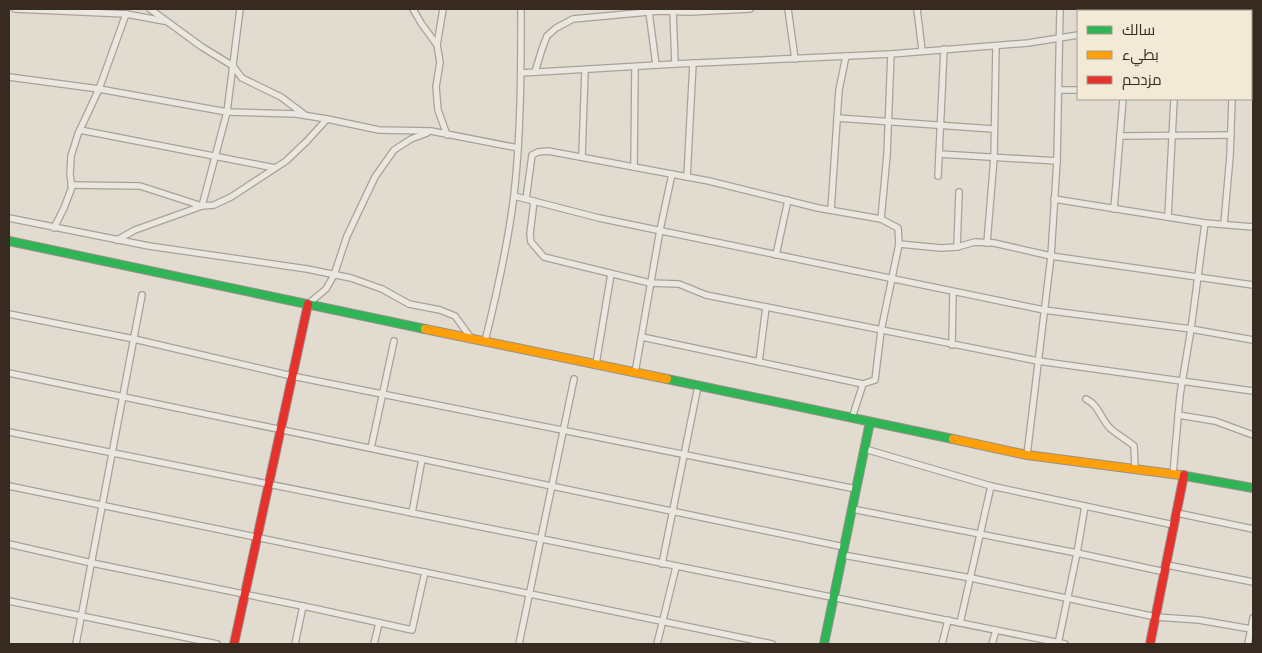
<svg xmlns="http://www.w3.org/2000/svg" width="1262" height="653" viewBox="0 0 1262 653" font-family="Georgia,Cairo,serif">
<rect width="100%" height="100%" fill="#e2dcd0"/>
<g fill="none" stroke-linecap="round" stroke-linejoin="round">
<g stroke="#a8a198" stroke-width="8">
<g id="street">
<path d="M15 9 126 14 164 21"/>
<path d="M150 9 202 47 233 66 242 78 281 97 305 115"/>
<path d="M413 9 421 23 437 45 440 62 436 87 438 110 447 135"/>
<path d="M788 9 795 59"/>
<path d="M917 9 922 50"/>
<path d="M1160 9V11"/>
<path d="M673 11 675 64"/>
<path d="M649 12 656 65"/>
<path d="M1251 23H1253"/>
<path d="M437 45 443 9"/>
<path d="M535 72 542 49 547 36 556 28 573 19 659 11 690 12 750 9"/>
<path d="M521 73 675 64 891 54 1028 43 1078 35"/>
<path d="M9 77 99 89 227 112 296 114 327 119 379 130 431 131 518 148"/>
<path d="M1251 82H1253"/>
<path d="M1059 90H1078"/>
<path d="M837 118 993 129"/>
<path d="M80 130 275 168"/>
<path d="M1120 136 1231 135"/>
<path d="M939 154 1057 161"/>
<path d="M582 156 585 70"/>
<path d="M634 167 635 67"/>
<path d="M938 176 944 49"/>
<path d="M687 177 693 63"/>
<path d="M71 185 140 186 202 206 227 112 240 9"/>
<path d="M514 196 599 218 1044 310 1191 329 1253 340"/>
<path d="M526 199 532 155 538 152 548 151 709 181 818 208 881 219 898 228 899 244 941 248 957 247 975 242 994 243 1051 256 1253 285"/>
<path d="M1054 199 1205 223 1253 227"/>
<path d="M534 201 530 234 531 242 544 257 650 283 679 284 706 295 1038 361 1253 391"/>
<path d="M1114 209 1123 99"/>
<path d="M831 210 839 90 846 56"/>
<path d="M1168 217 1174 99"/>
<path d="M9 218 149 246 307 269 351 278 382 289 409 304 440 310 455 316 471 338"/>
<path d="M881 219 887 155 891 54"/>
<path d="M1224 224 1230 156 1232 99"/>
<path d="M54 228 64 208 72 187 70 175 71 156 78 134 99 89 126 14"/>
<path d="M117 240 135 230 202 206 214 205 231 197 286 161 307 141 327 119"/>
<path d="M987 243 994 158 996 46"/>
<path d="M957 247 959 192"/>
<path d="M776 255 788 200"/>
<path d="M308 304 326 289 334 275 347 236 375 177 394 150 411 139 427 133"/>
<path d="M9 314 134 339 292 376 856 489"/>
<path d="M642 337 863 384 875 380 881 331 899 244"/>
<path d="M485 341C497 293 508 244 514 195 521 134 521 71 521 9"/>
<path d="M952 345 953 292"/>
<path d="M759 362 766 307"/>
<path d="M596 364 611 274"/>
<path d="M9 373 844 547"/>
<path d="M635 373 660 230 672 174"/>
<path d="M1086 399C1099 405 1101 420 1111 429 1118 435 1127 440 1134 446L1135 468"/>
<path d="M1178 415 1215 421 1253 435"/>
<path d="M852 418 863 384"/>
<path d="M9 432 1065 644"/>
<path d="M371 448 394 341"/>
<path d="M865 449 991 486 1174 525"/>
<path d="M1027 455 1051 256 1057 161 1060 9"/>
<path d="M1173 474 1180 395 1191 329 1205 223"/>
<path d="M9 486 772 644"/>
<path d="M852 509 1077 553 1165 572"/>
<path d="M412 513 422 459"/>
<path d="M1177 513 1253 529"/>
<path d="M9 544 92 563 317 609 412 630 425 572"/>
<path d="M843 555 971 578 1156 617 1199 620 1251 629"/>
<path d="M662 564 698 386"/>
<path d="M1167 565 1253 582"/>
<path d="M9 601 217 644"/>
<path d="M960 623 991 486"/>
<path d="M76 644 142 295"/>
<path d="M295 644 303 606"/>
<path d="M374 644 379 623"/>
<path d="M519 644 574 379"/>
<path d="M657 644 676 567"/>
<path d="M942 644 948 620"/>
<path d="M992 644 996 630"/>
<path d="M1058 644 1077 553 1085 506"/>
<path d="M1248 644 1253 618"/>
</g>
</g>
<g stroke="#979188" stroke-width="10">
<g id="fast">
<path d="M9 241 425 329"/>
<path d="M667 379 953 439"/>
<path d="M1180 475 1253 488"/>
<path d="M824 644 870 422"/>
</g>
</g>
<g stroke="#979188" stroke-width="10">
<g id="slow">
<path d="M425 329 667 379"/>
<path d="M953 439 1027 455 1180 475"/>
</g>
</g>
<g stroke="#979188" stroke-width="10">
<g id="jam">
<path d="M234 644 308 304"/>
<path d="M1150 644 1184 475"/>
</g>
</g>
<use href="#street" stroke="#eae7e0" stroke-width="5.5"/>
<use href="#fast" stroke="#30b455" stroke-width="8"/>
<use href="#slow" stroke="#ff9f0a" stroke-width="8"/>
<use href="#jam" stroke="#e5322d" stroke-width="8"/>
</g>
<rect width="1262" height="653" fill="none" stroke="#362a21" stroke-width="20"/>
<rect x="1077" y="10" width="175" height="90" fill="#f2e9d7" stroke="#a79d8e"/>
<rect x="1087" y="26" width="25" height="8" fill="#30b455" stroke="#a79d8e"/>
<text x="1122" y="35" font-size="15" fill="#362a21">سالك</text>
<rect x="1087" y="51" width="25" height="8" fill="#ff9f0a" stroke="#a79d8e"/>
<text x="1122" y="60" font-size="15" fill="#362a21">بطيء</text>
<rect x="1087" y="76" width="25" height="8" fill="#e5322d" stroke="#a79d8e"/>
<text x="1122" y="85" font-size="15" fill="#362a21">مزدحم</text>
</svg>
